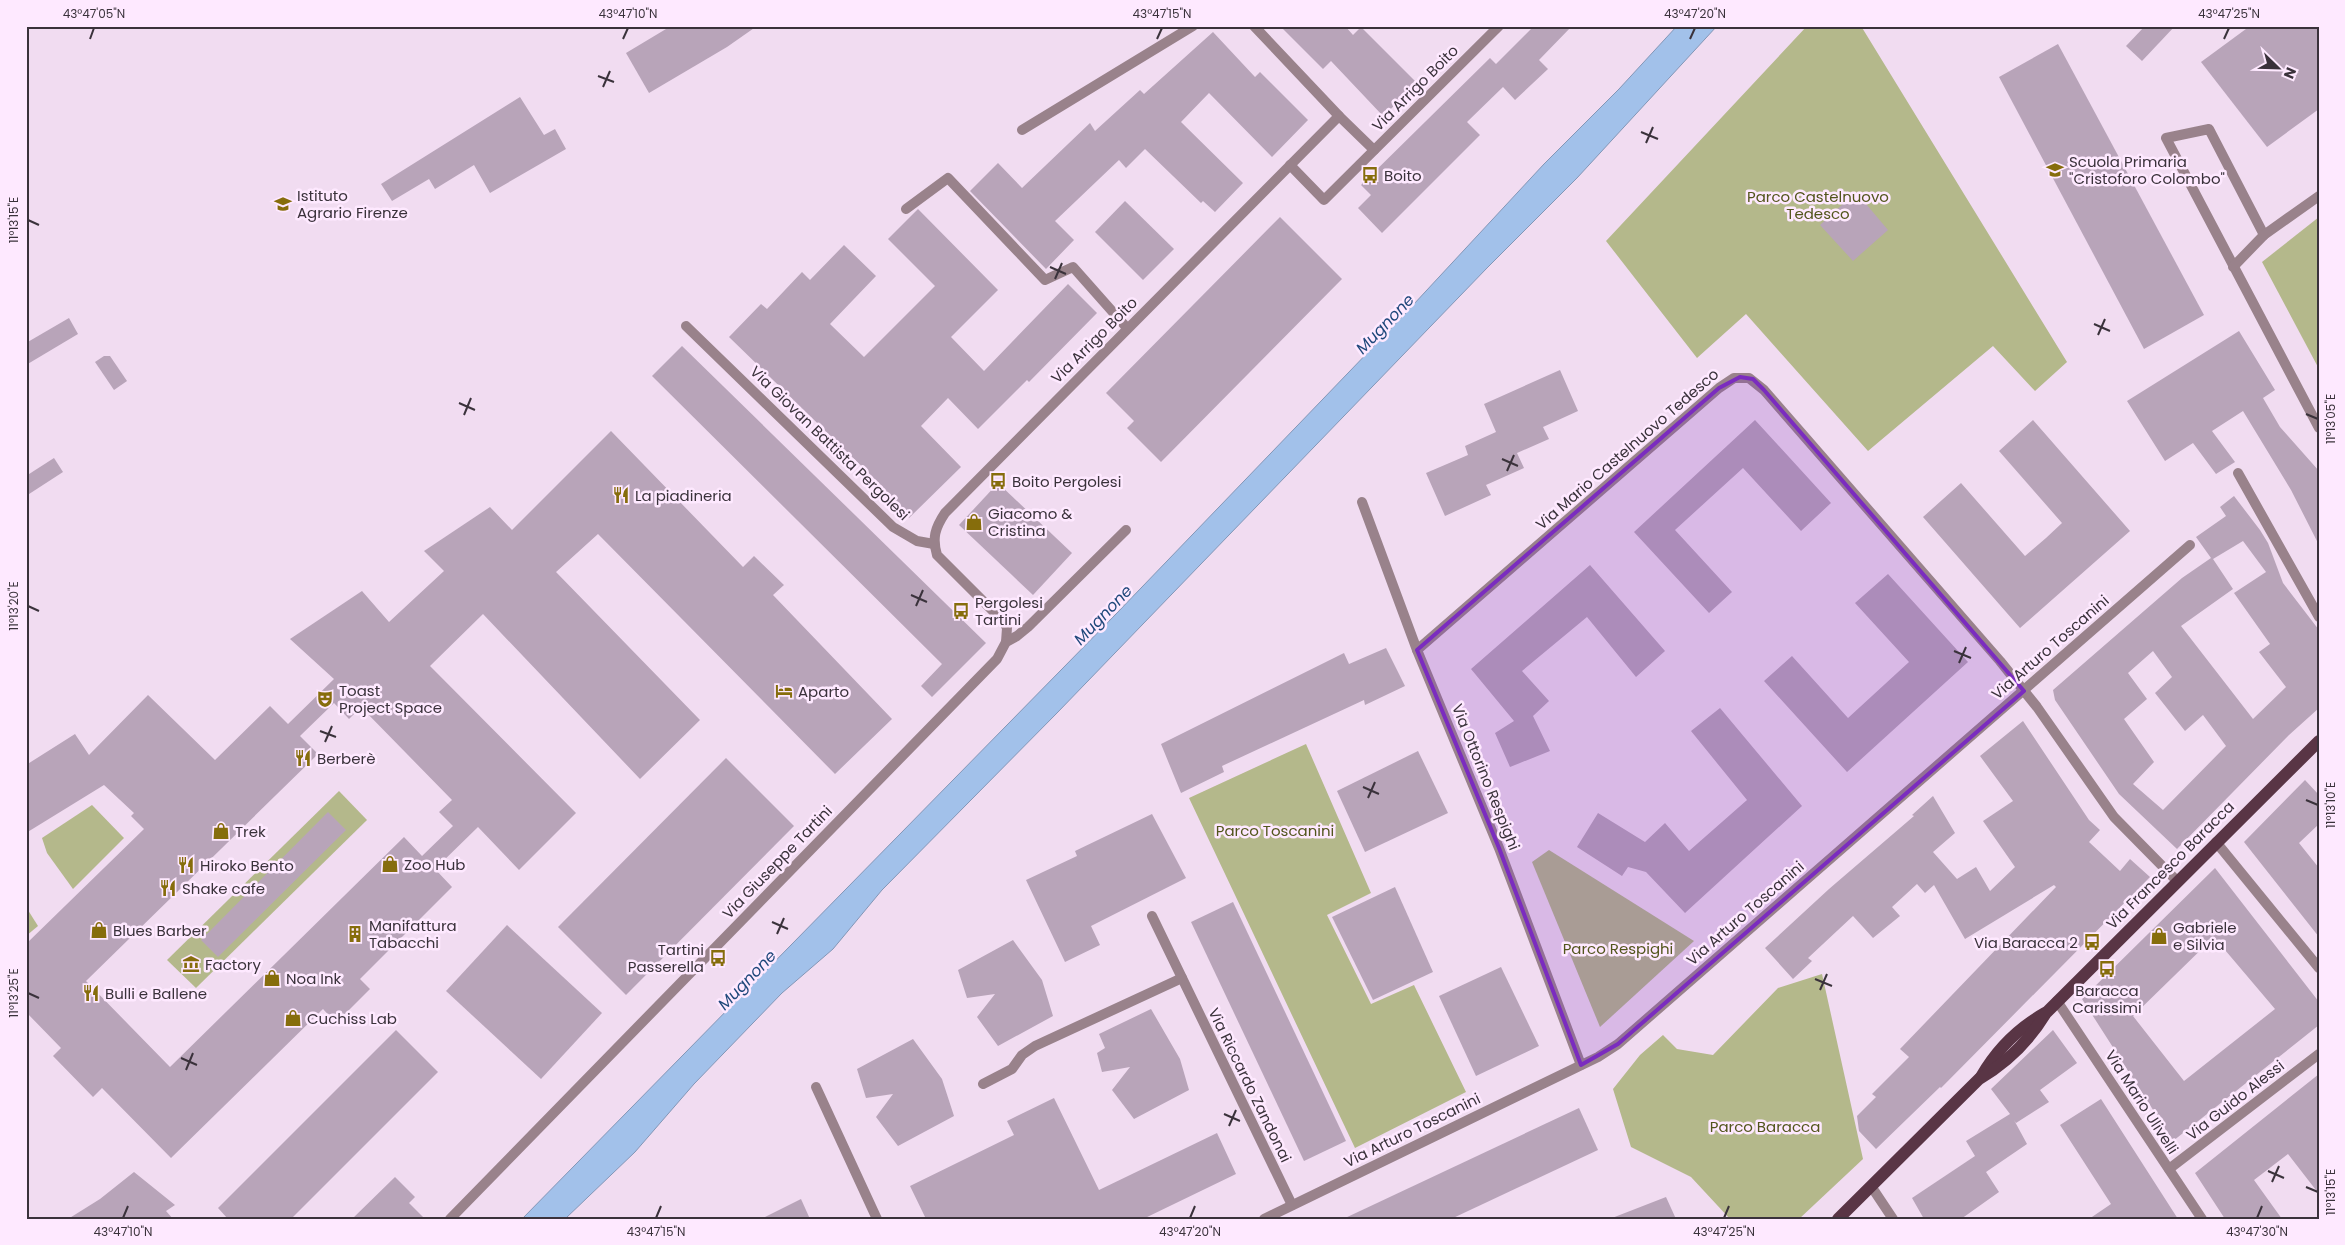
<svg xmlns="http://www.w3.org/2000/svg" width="2345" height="1245" viewBox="0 0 2345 1245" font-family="Poppins,sans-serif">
<rect width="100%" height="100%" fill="#f1dcf1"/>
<g fill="#b4b88b">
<path d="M1807 26H1861L2067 362 2035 391 1993 346 1868 451 1746 314 1697 358 1606 241Z"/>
<path d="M2319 217V369L2262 262Z"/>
<path d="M1306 744 1371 893 1327 915 1371 1004 1414 985 1466 1092 1355 1148 1189 798Z"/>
<path d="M339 791 367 820 196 988 167 960Z"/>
<path d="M92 805 124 838 73 889 47 853 42 838Z"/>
<path d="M1549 850 1694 941 1600 1027 1532 862Z"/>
<path d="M26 907 38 926 26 936Z"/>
<path d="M1822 974 1863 1159 1799 1219H1730L1691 1177 1631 1147 1613 1089 1640 1055 1663 1035 1677 1049 1713 1055 1778 988Z"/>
</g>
<path fill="#a2c1ea" stroke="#8396b6" d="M1677 26H1717L1577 178 1487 268 1057 713 882 890 833 949 782 993 694 1084 635 1152 565 1219H522L1116 614 1400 319 1544 164 1619 89Z"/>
<g fill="#b8a4b9" fill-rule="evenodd">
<path d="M671 26H757L727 47 649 93 626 53Z"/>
<path d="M1280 26H1345L1353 35 1361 27 1418 84 1383 116 1331 61 1323 69Z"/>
<path d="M1534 26H1572L1539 60 1548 69 1515 100 1503 87 1467 122 1480 135 1382 233 1358 208 1371 195 1361 185 1490 58 1496 64Z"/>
<path d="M2145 26H2175L2142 61 2126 46Z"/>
<path d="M2250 26H2319V109L2267 147 2201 62Z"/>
<path d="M1213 32 1255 77 1260 72 1308 120 1272 157 1209 93 1181 122 1243 183 1215 212 1203 201 1201 203 1145 149 1126 168 1119 160 1055 221 1074 240 1046 269 970 191 998 163 1022 188 1090 123 1095 131 1140 90 1144 94Z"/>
<path d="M2058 44 2204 315 2144 349 1999 77Z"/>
<path d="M520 97 544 135 555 129 566 149 490 193 474 165 435 189 429 179 392 201 381 184Z"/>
<path d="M1856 192 1888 230 1853 261 1820 225Z"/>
<path d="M1125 201 1174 249 1143 280 1095 232Z"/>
<path d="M918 209 998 290 951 337 984 371 1068 284 1097 313 1029 382 1027 380 978 429 948 398 921 426 961 467 909 518 880 488 882 486 729 337 761 304 767 309 802 272 810 280 844 245 876 276 830 324 864 357 935 286 888 239Z"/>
<path d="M1280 217 1342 279 1161 462 1127 428 1134 421 1106 393Z"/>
<path d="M69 318 78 334 26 365V343Z"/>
<path d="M2239 331 2275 390 2263 398 2280 427 2319 471V545L2291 490 2243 411 2212 431 2235 462 2216 474 2193 443 2165 461 2127 401Z"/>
<path d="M682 346 986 643 932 697 921 686 942 664 652 376Z"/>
<path d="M104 356H110L127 381 114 390 95 362Z"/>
<path d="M1560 370 1578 411 1543 427 1549 439 1517 453 1524 468 1486 485 1491 495 1445 516 1426 473 1468 455 1465 446 1496 432 1484 404Z"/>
<path d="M1755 420 1831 503 1801 531 1743 468 1675 530 1732 592 1709 613 1634 532Z"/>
<path d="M2033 420 2130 531 2020 628 1923 517 1961 483 2025 556 2046 538 2062 523 1999 451Z"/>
<path d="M611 431 743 567 754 556 784 585 773 595 892 719 835 774 598 534 556 572 700 720 640 779 483 614 430 666 576 813 519 870 478 827 435 869 452 887 360 979 370 989 336 1023 323 1009 171 1158 102 1088 93 1097 53 1056 61 1048 26 1012V944L144 829 131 816 134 813 104 785 26 833V765L75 734 89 755 148 695 215 760 270 706 288 724 334 679 290 639 362 591 389 622 444 571 424 551 490 507 512 530ZM334 703 349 719 361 707 452 800 439 812 453 826 422 856 404 837 170 1067 86 981 318 754 300 736Z"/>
<path d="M54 458 63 472 26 496V476Z"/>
<path d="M998 483 1072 553 1033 595 959 525Z"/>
<path d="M2234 496 2260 530 2268 543 2283 583 2319 630V708L2289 735 2177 849 2119 794 2055 700 2053 690 2182 578 2211 558 2196 537 2226 516 2220 507ZM2243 541 2266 572 2234 593 2270 644 2259 652 2286 687 2253 719 2181 626 2233 589 2213 559ZM2153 651 2172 677 2155 693 2185 731 2203 715 2226 746 2163 810 2133 784 2154 762 2124 719 2147 699 2128 673Z"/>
<path d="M1590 565 1665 651 1636 677 1587 617 1522 671 1549 701 1533 716 1550 751 1510 767 1495 733 1514 721 1471 669Z"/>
<path d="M1888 574 1968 662 1847 772 1764 681 1792 656 1848 718 1909 662 1855 603Z"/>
<path d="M1386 648 1405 686 1365 705 1364 700 1222 766 1224 772 1181 793 1161 744 1344 653 1349 664Z"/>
<path d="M1720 708 1802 806 1685 913 1646 872 1628 867 1622 876 1577 847 1598 813 1645 842 1665 823 1689 851 1747 800 1691 731Z"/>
<path d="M2023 721 2089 820 2100 830 2089 842 2120 871 2130 859 2150 877 1941 1088 1940 1087 1876 1149 1859 1131 1857 1116 1876 1097 1872 1094 1909 1057 1900 1049 2056 887 2054 885 1965 939 1934 885 1925 893 1917 884 1892 907 1900 916 1873 938 1853 916 1808 958 1812 961 1793 979 1765 948 1829 889 1914 816 1912 815 1933 796 1955 833 1933 852 1957 879 1976 867 1990 891 2015 867 1983 821 2013 801 1980 756Z"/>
<path d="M1418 751 1448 813 1365 852 1337 791Z"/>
<path d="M726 758 794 826 626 995 558 927Z"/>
<path d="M2305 780 2319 795V824L2299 843 2319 868V937L2244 842Z"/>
<path d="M328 812 346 830 218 957 201 940Z"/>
<path d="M1152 814 1186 878 1091 926 1100 945 1065 962 1026 880 1077 856 1075 851Z"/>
<path d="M2215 868 2319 1002V1025L2173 1141 2082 999ZM2214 937 2275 1009 2184 1081 2133 1016Z"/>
<path d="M1395 887 1433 972 1373 1000 1332 917Z"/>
<path d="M1233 902 1346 1141 1304 1161 1191 922Z"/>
<path d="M507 925 602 1013 541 1079 446 991Z"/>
<path d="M1013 940 1042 980 1053 1016 998 1046 977 1017 995 994 967 998 958 970Z"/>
<path d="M1501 967 1539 1046 1476 1076 1439 996Z"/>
<path d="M1151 1009 1180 1059 1189 1090 1134 1119 1112 1090 1130 1067 1102 1072 1097 1053 1105 1048 1099 1034Z"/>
<path d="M396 1030 438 1072 291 1219H228L218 1208Z"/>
<path d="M2053 1030 2077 1063 2040 1090 2049 1102 2016 1123 2014 1120 2027 1144 1986 1172 1999 1192 1961 1219H1924L1912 1198 1975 1156 1966 1141 2010 1114 1991 1089Z"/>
<path d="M913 1039 942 1079 954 1116 898 1146 876 1117 893 1094 866 1098 857 1069Z"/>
<path d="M2319 1074V1194L2288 1154 2254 1180 2282 1219H2225L2195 1173Z"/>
<path d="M1054 1098 1099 1190 1217 1133 1236 1174 1143 1219H926L910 1186 1014 1135 1007 1121Z"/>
<path d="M2101 1099 2178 1219H2089L2111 1204 2060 1125Z"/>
<path d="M1579 1108 1598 1150 1451 1219H1343Z"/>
<path d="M134 1172 175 1205 166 1211 173 1219H68L100 1199Z"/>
<path d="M395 1177 415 1197 409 1203 425 1219H352Z"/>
<path d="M1666 1197 1676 1219H1613L1612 1218Z"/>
<path d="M801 1199 810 1219H761Z"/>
</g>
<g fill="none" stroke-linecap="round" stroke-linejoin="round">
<g stroke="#99828b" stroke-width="10">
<path d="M1254 26 1339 116"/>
<path d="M1022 130 1193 26"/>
<path d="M1290 165 1324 200 1499 26"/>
<path d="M906 209 948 178 1045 280 1073 267 1127 328"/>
<path d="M2264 235 2209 129 2166 138 2319 428"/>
<path d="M2233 267 2264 235 2319 196"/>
<path d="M686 326 893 527 917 541 934 544"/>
<path d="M2238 473 2319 617"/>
<path d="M1362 502 1417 650 1499 848 1581 1065"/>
<path d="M1006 642 1007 628 1004 622 937 555C932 538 935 528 945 513L1339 116 1374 150"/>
<path d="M1417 650 1719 388 1734 378H1749L1764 390 2000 661 2037 707 2114 817 2177 881"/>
<path d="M2216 842 2319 968"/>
<path d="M1152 916 1292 1205"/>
<path d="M2057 1001 2202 1219"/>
<path d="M983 1084 1012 1069 1022 1055 1035 1046 1182 978"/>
<path d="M816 1087 877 1219"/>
<path d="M2169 1169 2319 1054"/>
<path d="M1871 1186 1893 1219"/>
<path d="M450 1219 997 659 1006 642 1017 636 1028 627 1126 530"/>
<path d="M1264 1219 1598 1057 1618 1044 2190 545"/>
</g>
<g stroke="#593545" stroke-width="12">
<path d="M1981 1077C1997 1049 2017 1029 2045 1013"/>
<path d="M1838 1219 1979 1079C2008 1062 2029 1041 2046 1013L2319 741"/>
</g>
</g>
<path fill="#7b2cbf" fill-opacity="0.2" stroke="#7b2cbf" stroke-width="4" stroke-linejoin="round" d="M1740 377 1753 379 1764 390 2024 691 1618 1044 1581 1065 1499 848 1417 650 1719 388Z"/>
<path fill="none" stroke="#3a323b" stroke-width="2" d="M90 39 94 28M623 39 628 28M1157 39 1162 28M1690 39 1695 28M2224 39 2229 28M598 76 614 82M603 87 610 71M1641 132 1658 139M1646 143 1653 127M28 220 39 225M1050 267 1066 274M1055 279 1062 263M2094 324 2110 331M2098 335 2105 319M459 403 475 410M2306 414 2318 419M464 415 471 398M1502 459 1518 466M1507 471 1514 455M911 595 927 602M28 606 39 611M916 606 923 590M1954 651 1971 658M1959 663 1966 647M320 731 336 737M325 742 332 726M1363 787 1379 794M1368 798 1375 782M2306 800 2318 805M772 922 788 929M777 934 784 918M1815 979 1832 986M1820 990 1827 974M28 993 39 998M181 1058 197 1065M186 1070 193 1053M1224 1114 1240 1121M1229 1126 1236 1110M2268 1171 2284 1178M2272 1182 2279 1166M2306 1187 2318 1192M123 1218 128 1206M656 1218 661 1206M1190 1218 1195 1206M1724 1218 1729 1206M2257 1218 2262 1206"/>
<defs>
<g id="school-bare" transform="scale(1.35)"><path d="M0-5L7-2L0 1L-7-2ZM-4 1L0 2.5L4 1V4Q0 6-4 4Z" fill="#866d0c" stroke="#fee9ff" stroke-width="2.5" paint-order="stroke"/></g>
<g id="bus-bare" transform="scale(1.35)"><path d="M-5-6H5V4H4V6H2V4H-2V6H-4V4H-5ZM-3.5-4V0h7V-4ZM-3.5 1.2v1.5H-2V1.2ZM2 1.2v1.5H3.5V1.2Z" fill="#866d0c" stroke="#fee9ff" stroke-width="2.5" paint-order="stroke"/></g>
<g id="restaurant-bare" transform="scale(1.35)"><path d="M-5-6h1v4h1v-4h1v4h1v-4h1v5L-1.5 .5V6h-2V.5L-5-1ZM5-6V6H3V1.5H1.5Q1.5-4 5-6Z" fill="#866d0c" stroke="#fee9ff" stroke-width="2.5" paint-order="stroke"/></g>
<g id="shop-bare" transform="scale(1.35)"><path d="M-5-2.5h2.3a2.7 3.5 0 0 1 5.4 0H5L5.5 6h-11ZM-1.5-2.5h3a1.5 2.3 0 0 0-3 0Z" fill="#866d0c" stroke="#fee9ff" stroke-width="2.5" paint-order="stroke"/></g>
<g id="hotel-bare" transform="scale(1.35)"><path d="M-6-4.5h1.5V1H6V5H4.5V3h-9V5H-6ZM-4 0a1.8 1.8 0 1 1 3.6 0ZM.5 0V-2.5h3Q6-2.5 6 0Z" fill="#866d0c" stroke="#fee9ff" stroke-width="2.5" paint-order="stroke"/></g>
<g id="theatre-bare" transform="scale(1.35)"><path d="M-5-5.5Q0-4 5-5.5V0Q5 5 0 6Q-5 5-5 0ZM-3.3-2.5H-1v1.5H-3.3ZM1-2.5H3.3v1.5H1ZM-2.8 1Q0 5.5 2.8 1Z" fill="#866d0c" stroke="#fee9ff" stroke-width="2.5" paint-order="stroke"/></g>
<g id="building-bare" transform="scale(1.35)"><path d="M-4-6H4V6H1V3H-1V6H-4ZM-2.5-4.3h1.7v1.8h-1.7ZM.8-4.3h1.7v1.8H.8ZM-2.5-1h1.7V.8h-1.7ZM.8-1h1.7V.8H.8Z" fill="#866d0c" stroke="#fee9ff" stroke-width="2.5" paint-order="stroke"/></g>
<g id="museum-bare" transform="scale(1.35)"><path d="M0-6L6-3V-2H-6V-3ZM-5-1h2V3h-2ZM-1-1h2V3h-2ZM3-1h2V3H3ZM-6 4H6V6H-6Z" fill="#866d0c" stroke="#fee9ff" stroke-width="2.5" paint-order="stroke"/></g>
</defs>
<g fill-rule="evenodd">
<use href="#school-bare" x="2055" y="170"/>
<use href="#bus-bare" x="1370" y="175"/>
<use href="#school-bare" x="283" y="204"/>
<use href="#bus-bare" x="998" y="481"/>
<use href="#restaurant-bare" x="621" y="495"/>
<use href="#shop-bare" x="974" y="522"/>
<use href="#bus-bare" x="961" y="611"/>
<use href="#hotel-bare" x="784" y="691"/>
<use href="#theatre-bare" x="325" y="699"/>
<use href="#restaurant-bare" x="303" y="758"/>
<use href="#shop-bare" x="221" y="831"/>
<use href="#shop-bare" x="390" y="864"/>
<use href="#restaurant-bare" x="186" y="865"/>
<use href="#restaurant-bare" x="168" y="888"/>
<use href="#shop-bare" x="99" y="930"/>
<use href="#building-bare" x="355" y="934"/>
<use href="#shop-bare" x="2159" y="936"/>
<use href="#bus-bare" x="2092" y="942"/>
<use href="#bus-bare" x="718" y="958"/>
<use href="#museum-bare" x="191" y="964"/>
<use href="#bus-bare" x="2107" y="969"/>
<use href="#shop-bare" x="272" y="978"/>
<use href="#restaurant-bare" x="91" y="993"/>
<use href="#shop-bare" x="293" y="1018"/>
</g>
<g text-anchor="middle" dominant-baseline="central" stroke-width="5" stroke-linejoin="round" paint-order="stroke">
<g font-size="15" fill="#3a323b" stroke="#fee9ff">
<text transform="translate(1415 88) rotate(-45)">Via Arrigo Boito</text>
<text transform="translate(1094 340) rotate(-45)">Via Arrigo Boito</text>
<text transform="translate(830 443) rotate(44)">Via Giovan Battista Pergolesi</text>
<text transform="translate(1627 449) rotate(-41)">Via Mario Castelnuovo Tedesco</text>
<text transform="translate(2050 647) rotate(-41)">Via Arturo Toscanini</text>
<text transform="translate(1486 777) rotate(68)">Via Ottorino Respighi</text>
<text transform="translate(777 862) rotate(-46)">Via Giuseppe Tartini</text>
<text transform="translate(2170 865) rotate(-45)">Via Francesco Baracca</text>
<text transform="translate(1745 913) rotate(-41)">Via Arturo Toscanini</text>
<text transform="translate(1250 1085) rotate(64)">Via Riccardo Zandonai</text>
<text transform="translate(2235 1100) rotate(-38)">Via Guido Alessi</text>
<text transform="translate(2142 1102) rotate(57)">Via Mario Ulivelli</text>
<text transform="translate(1412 1130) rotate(-26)">Via Arturo Toscanini</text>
</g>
<g font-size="15" fill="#3a323b" stroke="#fee9ff" text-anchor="start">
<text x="2069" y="161">Scuola Primaria<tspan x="2069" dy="17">"Cristoforo Colombo"</tspan></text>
<text x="1384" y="175">Boito</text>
<text x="297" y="195">Istituto<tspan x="297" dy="17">Agrario Firenze</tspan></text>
<text x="1012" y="481">Boito Pergolesi</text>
<text x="635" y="495">La piadineria</text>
<text x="988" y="513">Giacomo &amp;<tspan x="988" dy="17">Cristina</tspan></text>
<text x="975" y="602">Pergolesi<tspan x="975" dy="17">Tartini</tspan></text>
<text x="339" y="690">Toast<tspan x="339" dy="17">Project Space</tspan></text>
<text x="798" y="691">Aparto</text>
<text x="317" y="758">Berberè</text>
<text x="235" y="831">Trek</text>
<text x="404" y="864">Zoo Hub</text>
<text x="200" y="865">Hiroko Bento</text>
<text x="182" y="888">Shake cafe</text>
<text x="369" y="925">Manifattura<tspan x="369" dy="17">Tabacchi</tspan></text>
<text x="2173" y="927">Gabriele<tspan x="2173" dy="17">e Silvia</tspan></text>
<text x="113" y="930">Blues Barber</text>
<text x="2078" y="942" text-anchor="end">Via Baracca 2</text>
<text x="704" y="949" text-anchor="end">Tartini<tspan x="704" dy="17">Passerella</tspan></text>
<text x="205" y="964">Factory</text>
<text x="286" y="978">Noa Ink</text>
<text x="2107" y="990" text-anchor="middle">Baracca<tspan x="2107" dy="17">Carissimi</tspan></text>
<text x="105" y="993">Bulli e Ballene</text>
<text x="307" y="1018">Cuchiss Lab</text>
</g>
<g font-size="15" fill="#52551c" stroke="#fee9ff">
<text x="1818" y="196">Parco Castelnuovo<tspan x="1818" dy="17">Tedesco</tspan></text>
<text x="1275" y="830">Parco Toscanini</text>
<text x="1618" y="948">Parco Respighi</text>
<text x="1765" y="1126">Parco Baracca</text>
</g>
<g font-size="16" font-style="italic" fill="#1f487b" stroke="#fee9ff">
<text transform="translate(1385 324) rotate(-46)">Mugnone</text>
<text transform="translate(1103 615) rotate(-46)">Mugnone</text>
<text transform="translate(747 980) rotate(-46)">Mugnone</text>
</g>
</g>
<rect width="2345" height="1245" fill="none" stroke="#fee9ff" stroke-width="55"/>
<g transform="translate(2278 68) rotate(113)" stroke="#fee9ff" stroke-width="4" paint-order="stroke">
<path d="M0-4L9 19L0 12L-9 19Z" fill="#3a323b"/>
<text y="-8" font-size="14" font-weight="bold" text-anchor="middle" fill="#3a323b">N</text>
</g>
<rect x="28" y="28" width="2290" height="1190" fill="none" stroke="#3a323b" stroke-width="2"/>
<g font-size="12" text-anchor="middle" fill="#3a323b">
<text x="94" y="18">43°47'05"N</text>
<text x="628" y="18">43°47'10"N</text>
<text x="1162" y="18">43°47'15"N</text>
<text x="1695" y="18">43°47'20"N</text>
<text x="2229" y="18">43°47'25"N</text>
<text transform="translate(14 220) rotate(-90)" y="4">11°13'15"E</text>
<text transform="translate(2331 419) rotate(-90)" y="4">11°13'05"E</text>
<text transform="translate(14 606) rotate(-90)" y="4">11°13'20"E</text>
<text transform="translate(2331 805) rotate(-90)" y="4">11°13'10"E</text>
<text transform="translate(14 993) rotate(-90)" y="4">11°13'25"E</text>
<text transform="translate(2331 1192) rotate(-90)" y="4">11°13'15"E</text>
<text x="123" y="1236">43°47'10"N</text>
<text x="656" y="1236">43°47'15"N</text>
<text x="1190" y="1236">43°47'20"N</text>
<text x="1724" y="1236">43°47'25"N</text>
<text x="2257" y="1236">43°47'30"N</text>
</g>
</svg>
